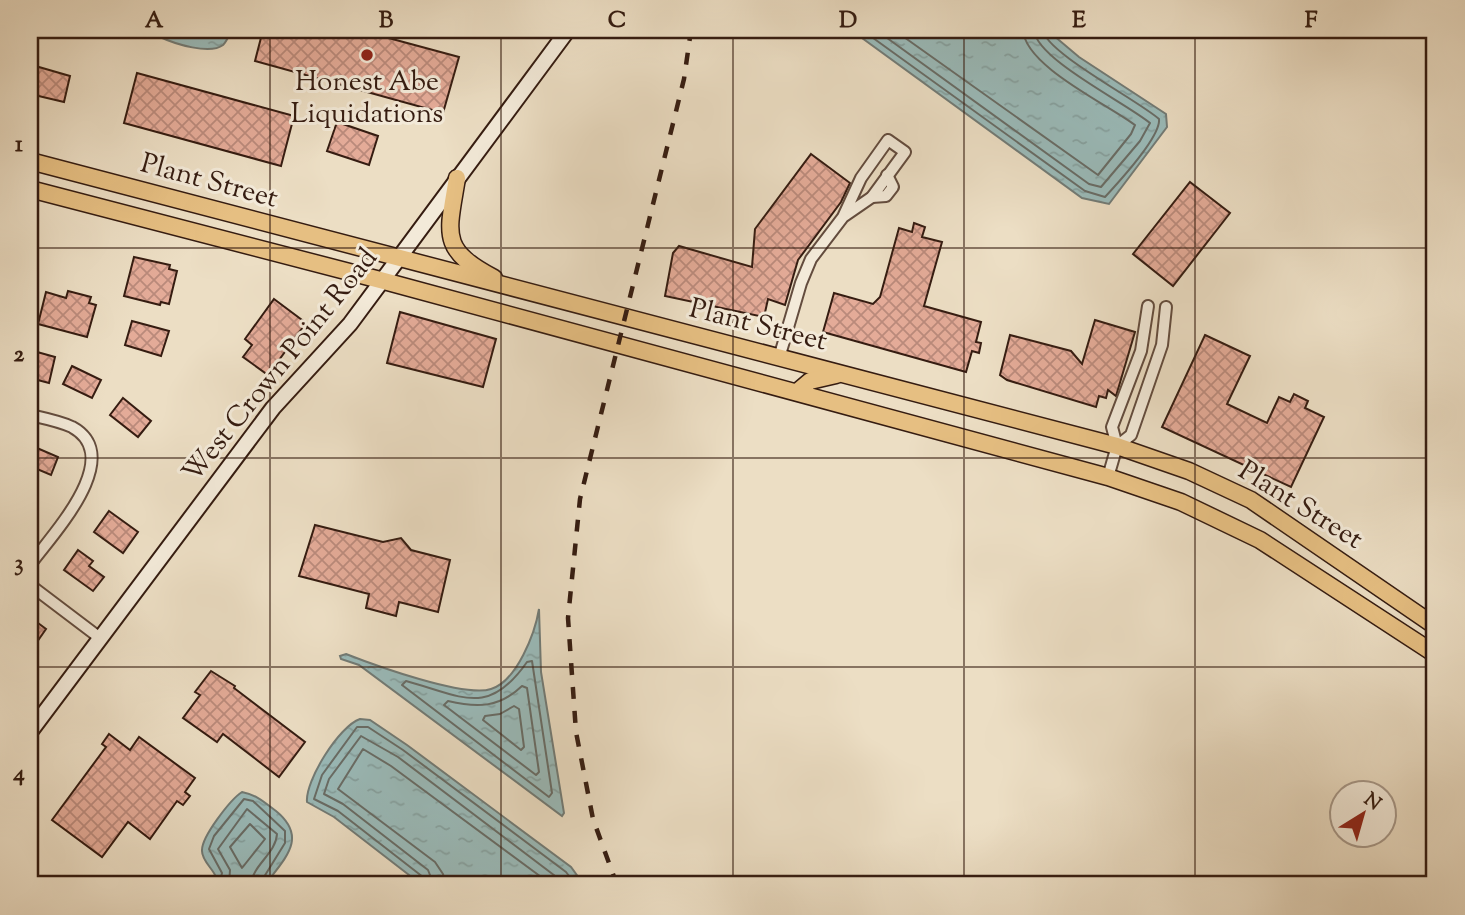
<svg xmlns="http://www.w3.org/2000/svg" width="1465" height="915" viewBox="0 0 1465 915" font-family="'Sorts Mill Goudy',serif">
<defs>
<pattern id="water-ripples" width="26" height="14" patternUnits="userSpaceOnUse" patternTransform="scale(1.75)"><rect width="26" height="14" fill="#9abbba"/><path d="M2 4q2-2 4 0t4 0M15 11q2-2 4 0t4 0" fill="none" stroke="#85a09f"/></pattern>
<pattern id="building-cross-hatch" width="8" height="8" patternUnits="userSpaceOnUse" patternTransform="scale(1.75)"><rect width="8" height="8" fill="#e4ab98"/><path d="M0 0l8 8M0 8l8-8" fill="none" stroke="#ba8a7b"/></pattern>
</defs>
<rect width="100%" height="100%" fill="#ecdec4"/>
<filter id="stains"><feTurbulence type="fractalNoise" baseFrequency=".00286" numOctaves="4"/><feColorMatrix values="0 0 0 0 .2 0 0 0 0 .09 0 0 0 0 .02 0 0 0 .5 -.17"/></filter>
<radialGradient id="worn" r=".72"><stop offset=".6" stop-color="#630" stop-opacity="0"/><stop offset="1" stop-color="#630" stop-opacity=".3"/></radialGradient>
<g fill="url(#water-ripples)" stroke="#727b76" stroke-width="2">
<path d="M160 30H232C229 35 227 41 223 45 210 55 175 44 160 37Z"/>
<path d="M851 30H1047L1079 57 1166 114 1167 127 1109 204 1082 198Z"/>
<path d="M539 609 541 672 564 813 562 816 359 665 341 659 340 656 346 654C374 665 465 698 491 689 517 681 535 633 539 609Z"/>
<path d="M360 719 370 720 407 745 571 867 584 885H422L334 817 307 802C305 781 339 726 360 719Z"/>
<path d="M242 792C257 795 264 802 276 811 309 838 284 859 265 885H211L215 875C211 867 202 860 202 851 201 837 231 799 242 792Z"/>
</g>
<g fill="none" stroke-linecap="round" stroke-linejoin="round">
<g stroke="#686c66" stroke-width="2">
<path d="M862 30 1085 191 1105 197C1118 183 1161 136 1159 119 1139 101 1045 52 1043 30"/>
<path d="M876 30 1089 184 1101 187 1140 141 1150 123C1126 103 1036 59 1034 30"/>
<path d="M894 30 1098 175 1131 134 1135 125C1107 104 1025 66 1023 30"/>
<path d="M532 661 552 793 549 797 402 685 406 681C462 696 488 718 527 662Z"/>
<path d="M522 686 527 688 539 772 536 775 444 705 448 701C477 708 499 708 522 686Z"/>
<path d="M514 706 519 709 524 747 521 750 483 720 485 716 500 714Z"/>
<path d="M250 824 265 839 242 868 230 847Z"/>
<path d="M219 885 222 873 209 849 214 836 244 799 253 801 285 831V843L259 885"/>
<path d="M229 885 230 870 218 849 247 809 277 834C276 854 252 865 251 885"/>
<path d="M425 885 423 877 338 811 314 799 322 775 357 727H368L403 750 566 872 576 885"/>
<path d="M434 885 428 870 343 804 324 794 329 779 361 736 398 757 567 885"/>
<path d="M445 885 443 874 435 862 338 789 363 749 391 766 552 885"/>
</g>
</g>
<g fill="url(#building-cross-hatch)" stroke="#351c11" stroke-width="2">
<path d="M263 30H359L459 57 443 113 255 61Z"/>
<path d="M32 65 70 76 64 102 30 94Z"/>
<path d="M137 73 294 116 281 166 124 123Z"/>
<path d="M337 122 378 136 369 165 327 151Z"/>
<path d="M811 154 850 183 841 202 798 260 785 305 768 299 764 317 665 296 673 253 679 246 752 267 755 229Z"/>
<path d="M1190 182 1230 213 1173 286 1133 254Z"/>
<path d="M914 223 925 227 922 237 942 242 924 306 981 322 976 342 981 343 979 353 972 351 966 372 823 332 834 293 873 304 880 297 899 228 912 232Z"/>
<path d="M134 257 170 265 169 269 177 271 169 304 161 302 160 305 124 296Z"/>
<path d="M68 291 91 297 89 303 96 305 87 337 38 324 46 292 66 298Z"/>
<path d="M274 299 306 323 268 375 243 357 252 345 245 339Z"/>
<path d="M400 312 496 339 483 387 387 363Z"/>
<path d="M1095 320 1135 332 1116 396 1108 390 1106 398 1099 396 1096 407 1007 380 1000 375 1010 335 1071 351 1082 364Z"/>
<path d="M132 321 169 331 161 356 125 345Z"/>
<path d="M1205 335 1250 356 1227 404 1267 423 1279 397 1290 402 1294 394 1308 401 1305 408 1324 417 1291 487 1162 427Z"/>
<path d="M30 350 55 357 49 383 30 378Z"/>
<path d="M72 366 101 380 92 398 63 384Z"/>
<path d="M123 398 151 421 138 437 110 415Z"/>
<path d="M30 445 58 457 51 475 30 466Z"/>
<path d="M109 511 138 532 123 553 94 532Z"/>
<path d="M315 525 383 542 401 538 411 550 450 560 438 612 399 602 396 616 366 608 369 594 299 576Z"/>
<path d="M78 550 93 561 89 566 104 577 93 591 64 570Z"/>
<path d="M30 617 46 629 30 652Z"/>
<path d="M211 671 235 686 234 688 305 742 279 777 223 734 217 742 183 718 200 695 195 692Z"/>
<path d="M109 734 130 750 139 737 195 778 185 792 190 796 183 805 177 801 150 839 128 822 102 857 52 820 106 747 102 744Z"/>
</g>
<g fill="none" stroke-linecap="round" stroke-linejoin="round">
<g stroke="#634c3e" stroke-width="14">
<g id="street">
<path d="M872 197 886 196 893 187 887 175"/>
<path d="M779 358 801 283 811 259 843 217 861 178 888 140 905 152 872 197 843 217"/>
<path d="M30 415C43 418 59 421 72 427 127 457 51 536 30 565"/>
<path d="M1117 446 1131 435 1162 345 1166 307"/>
<path d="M1108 477 1117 446 1112 427 1141 351 1148 306"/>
<path d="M30 585 100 638"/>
</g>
</g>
<g stroke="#351c11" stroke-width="18">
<path id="secondary" d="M30 732 273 408 350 324 568 30"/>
</g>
<g stroke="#351c11" stroke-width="19">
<g id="primary">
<path d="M30 161 1117 446 1189 471 1251 500 1435 626"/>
<path d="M457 178C448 234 439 249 494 278"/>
<path d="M30 189 384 281 1108 477 1181 502 1260 540 1435 654"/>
<path d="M797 392 810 381 836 375"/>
</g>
</g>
<use href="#street" stroke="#f3ead9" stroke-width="10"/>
<use href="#secondary" stroke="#f3ead9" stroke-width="14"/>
<use href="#primary" stroke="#e6bf82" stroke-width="16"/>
<path stroke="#351c11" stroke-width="4.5" stroke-dasharray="12 12" stroke-linecap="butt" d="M617 885 593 819 576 732 568 618 580 499 684 79 691 30"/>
</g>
<path fill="none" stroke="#351c11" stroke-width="2" stroke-opacity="0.55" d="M270 30V885M501 30V885M733 30V885M964 30V885M1195 30V885M30 248H1435M30 458H1435M30 667H1435"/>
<circle fill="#8f2418" stroke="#f3ead9" stroke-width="2.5" cx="367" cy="55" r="7"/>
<g text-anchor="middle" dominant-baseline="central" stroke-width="6" stroke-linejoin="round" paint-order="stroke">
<g font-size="28" fill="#351c11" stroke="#f3ead9">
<text x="367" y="83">Honest Abe<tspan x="367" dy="32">Liquidations</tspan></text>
</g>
<g font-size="28" fill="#351c11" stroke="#f3ead9">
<text transform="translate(209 182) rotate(15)">Plant Street</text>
<text transform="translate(758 326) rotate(14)">Plant Street</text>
<text transform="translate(281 366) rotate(-51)">West Crown Point Road</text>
<text transform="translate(1300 506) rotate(32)">Plant Street</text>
</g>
</g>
<rect width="1465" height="915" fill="none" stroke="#ecdec4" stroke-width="77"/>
<g transform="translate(1363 814) rotate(37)"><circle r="33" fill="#f3ead9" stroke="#a79889" stroke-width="2"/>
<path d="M0-5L12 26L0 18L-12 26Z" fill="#8f2418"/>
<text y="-10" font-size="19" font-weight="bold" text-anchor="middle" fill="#351c11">N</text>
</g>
<rect x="38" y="38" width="1388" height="838" fill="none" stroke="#351c11" stroke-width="2.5"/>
<g font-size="23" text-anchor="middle" font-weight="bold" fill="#351c11">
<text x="154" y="27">A</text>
<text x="386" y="27">B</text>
<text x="617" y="27">C</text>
<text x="848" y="27">D</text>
<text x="1079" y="27">E</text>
<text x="1311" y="27">F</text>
<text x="19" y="151">1</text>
<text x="19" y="361">2</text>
<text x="19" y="570">3</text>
<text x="19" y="780">4</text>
</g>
<rect width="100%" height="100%" filter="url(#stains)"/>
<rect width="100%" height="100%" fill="url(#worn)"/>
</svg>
